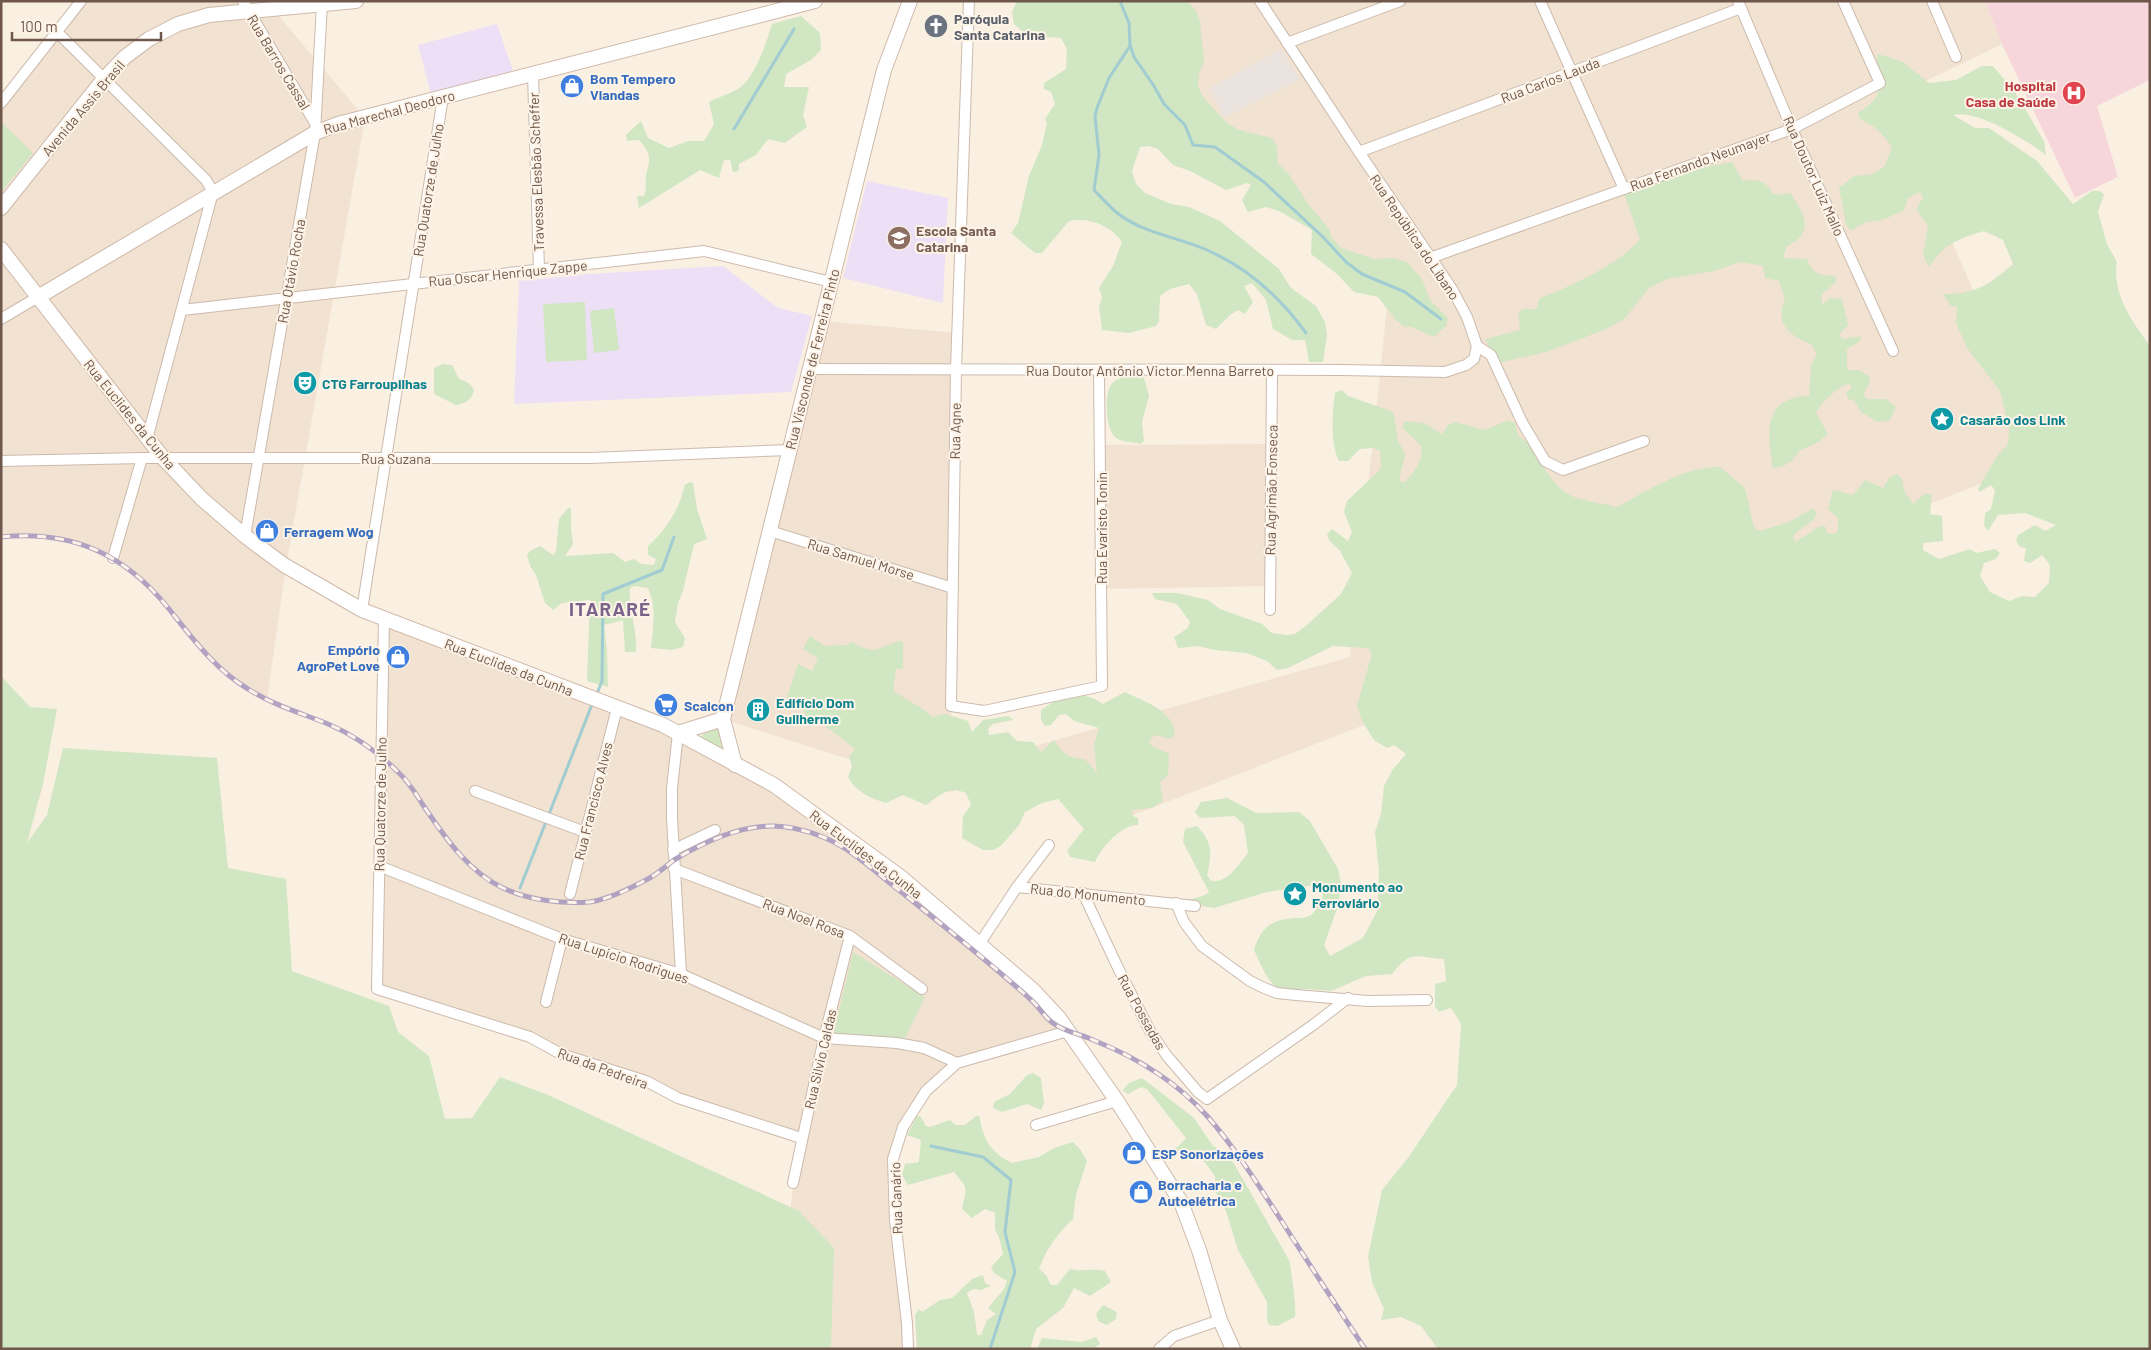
<svg xmlns="http://www.w3.org/2000/svg" width="2151" height="1350" viewBox="0 0 2151 1350" font-family="Barlow,sans-serif">
<rect width="100%" height="100%" fill="#faf0e2"/>
<g fill="#f1e2d1">
<path d="M81 1H356L273 9 365 118 286 566 267 700 234 680 210 660 166 605 144 581 113 558 74 540 40 537H1V103Z"/>
<path d="M1149 1H1985L2002 44 1889 99 2047 458 1126 818 1027 748 1350 657 1388 297 1204 115Z"/>
<path d="M822 321 958 333 951 706 954 793 723 719Z"/>
<path d="M1271 444 1270 586 1100 589 1101 445Z"/>
<path d="M384 618 617 708 735 765 884 865 1068 1031 957 1063 926 1091 893 1159 908 1349H778L793 1183 801 1138 678 1098 530 1037 377 989Z"/>
</g>
<path fill="#e9e2dd" d="M1281 49 1300 79 1224 118 1209 88Z"/>
<g fill="#eddff6">
<path d="M497 24 513 71 431 94 418 45Z"/>
<path d="M867 181 948 198 943 303 843 278Z"/>
<path d="M723 266 778 308 812 316 791 392 514 404 519 281 590 274Z"/>
</g>
<path fill="#f7d6db" d="M1985 1H2150V80L2097 106 2118 177 2075 198 2002 44Z"/>
<g fill="#d1e6c2">
<path d="M1017 1H1188L1197 12 1200 21 1204 61 1199 74 1198 87 1204 98 1226 122 1239 130 1272 138 1277 146 1278 164 1288 173 1309 205 1329 229 1332 238 1341 248 1374 259 1392 258 1407 262 1422 279 1430 300 1448 318 1446 326 1434 337 1411 327H1404L1395 319 1378 297 1354 292 1337 274 1311 254 1312 230 1281 212 1266 207 1248 212 1242 200 1251 185 1247 183 1226 190 1190 171 1173 165 1158 149 1149 146 1140 147 1132 171 1136 184 1145 193 1171 204 1189 207 1220 221 1279 269 1291 288 1316 306 1325 322 1327 335 1323 362H1309L1305 340H1292L1273 329 1266 300 1252 283 1244 286 1253 302 1245 314 1238 310 1230 315 1216 329 1206 325 1197 294 1189 284 1170 289 1160 296 1159 321 1156 326 1129 333 1102 330 1099 307 1102 297 1099 288 1113 266 1122 242C1110 225 1089 217 1069 221L1042 253H1035L1011 233 1018 223 1029 176 1042 145 1047 123 1045 119 1055 104 1051 92 1044 89V83L1066 69 1067 49 1061 38 1026 35 1014 24 1012 12Z"/>
<path d="M801 16 820 33 821 50 811 60 786 74 784 87H809L803 115 807 127 785 143 768 139 756 155 739 164V171L733 172 730 160H724L719 178 700 170 639 208 637 196H644C647 189 645 184 646 176 650 158 652 155 639 140L627 141 626 135 641 121 648 138 669 148 688 141H704L714 124 709 102C719 97 729 94 738 89 755 78 766 44 772 24Z"/>
<path d="M1878 54 1903 62 1929 83 1956 80 1982 66H1993L2015 92 2044 141 2046 155C2027 140 1976 109 1953 115L1975 128H1989L2037 161 2073 204 2092 191H2099L2104 194 2098 212 2107 244 2117 262C2112 294 2131 320 2150 346V1349H1438L1421 1326 1401 1317 1381 1320 1384 1309 1372 1282 1368 1256 1382 1190 1408 1158 1457 1085 1461 1024 1451 1008 1439 1012 1435 1007V984L1446 981 1444 959C1415 958 1413 948 1392 974L1366 976 1331 991 1307 989 1281 991C1267 982 1261 965 1254 950 1261 927 1272 919 1296 918 1301 918 1306 918 1311 915 1316 911 1320 902 1323 896L1321 890 1315 885 1267 892 1214 908 1190 904 1189 900C1196 897 1204 897 1209 892L1183 842 1185 829 1197 826C1213 842 1212 854 1207 875L1211 881C1228 883 1238 865 1248 853L1244 825 1235 816 1200 818 1195 812 1201 802 1227 798 1256 813 1299 812 1310 821 1338 869 1341 883 1338 906 1324 945 1330 956 1363 938 1377 911 1379 873 1375 832 1381 814 1384 786 1393 769 1406 754 1394 745 1387 748 1374 740 1362 721 1357 706 1372 654 1368 648 1333 646 1288 668 1277 670 1267 661 1246 653 1215 650 1198 646 1178 648 1174 637 1188 628 1190 622 1177 604 1155 599 1152 593H1177L1208 600 1220 609 1262 624 1272 633 1287 635 1295 634 1308 624 1341 594 1352 573 1340 551 1329 540 1327 534 1332 529 1348 541 1352 532 1344 512 1347 501 1381 469 1380 451 1374 448 1360 449 1348 461H1339C1330 442 1332 414 1335 393L1342 390 1348 396 1391 411 1394 415 1398 441 1405 454 1399 481 1405 482C1412 476 1425 458 1421 447 1418 441 1407 433 1402 427L1405 421 1424 423 1442 434 1447 426 1454 422 1485 430 1509 420 1515 423 1518 435C1539 450 1545 480 1568 494 1578 500 1605 504 1617 507 1649 490 1683 467 1720 467L1745 488 1754 528 1760 531 1789 522 1813 508 1817 514C1812 525 1799 527 1793 537L1796 542 1818 527 1825 526 1827 533 1833 534 1838 531V518L1828 509 1833 490 1853 495 1865 480 1883 488 1890 477 1897 474 1902 479 1904 491 1915 506V502L1926 493 1932 495 1930 514 1942 516 1943 541 1923 543V550L1939 559 1970 549 1976 553 1995 549 2000 553 1996 559 1984 563 1980 576 1990 592 2009 601 2022 596 2035 597 2049 583 2050 565 2042 555 2030 563 2024 561 2026 548 2020 547 2016 541 2018 535 2035 525 2045 531 2056 525 2025 513 1998 515 1988 531 1984 526 1985 513 1991 509 1995 490 1991 485 1980 492 1978 489 1997 456 2008 444 2009 428 2000 391 1967 348 1956 323 1957 307 1951 306 1943 294C1975 295 1990 284 2013 264L2003 240 1984 231C1958 239 1945 243 1929 267L1923 255 1928 226 1916 209 1923 198 1920 192 1908 198 1904 210 1885 219 1863 223 1851 231 1846 224 1839 188 1854 176 1873 174 1885 166 1892 147C1884 135 1874 125 1860 119L1858 113C1863 109 1870 105 1874 100 1885 88 1872 68 1878 54Z"/>
<path d="M1 122 33 153 1 192Z"/>
<path d="M1732 162 1743 181C1760 178 1766 182 1774 195L1790 193C1804 212 1816 233 1787 246L1783 258 1807 259C1814 276 1818 274 1835 276L1836 282 1821 295 1823 306 1825 302 1830 298 1842 299 1848 325 1839 335 1843 339 1861 336 1859 342 1847 349V370H1859L1869 376 1870 383 1863 394 1867 399H1886L1896 407 1890 420 1878 422 1861 412 1854 400 1848 399 1846 393 1851 389 1850 383C1838 387 1821 402 1816 413L1828 434 1817 443 1799 451C1795 460 1784 468 1773 468 1767 434 1762 397 1809 396L1811 366 1817 354 1811 344C1788 335 1775 323 1785 299L1779 281 1765 278 1763 266 1740 262 1714 271 1667 279 1649 288 1624 319 1606 329 1547 352 1497 363 1485 339 1520 330 1518 313 1523 309H1536L1540 298C1570 287 1620 264 1640 239L1624 194 1663 175Z"/>
<path d="M585 302 587 360 546 362 543 304Z"/>
<path d="M614 308 619 350 594 353 590 311Z"/>
<path d="M443 364 452 365 459 379C466 381 470 383 474 390 472 400 466 403 456 405L434 394V368Z"/>
<path d="M1132 375 1144 378 1149 396 1142 422 1144 441 1141 444C1134 442 1120 442 1115 437 1106 429 1104 395 1111 385 1116 378 1124 377 1132 375Z"/>
<path d="M690 482 693 483 697 509 707 539 694 544 683 591 678 603 675 622 685 638 683 647 672 650 651 648C653 628 657 607 648 588L635 586 630 588C628 610 638 631 636 652H625L623 620 604 625 607 651 608 687 587 681 590 600 562 603 553 610 545 603 536 575 530 566 527 555 530 551 540 546 553 555 556 551 559 519 568 508H571V528L573 544 565 556 613 553 625 562 634 559 641 564 654 565 656 559 648 555V546C667 529 679 509 685 485Z"/>
<path d="M810 636 825 646 847 645 851 642C878 656 875 648 900 641L903 643V668L896 669 893 690C906 701 921 705 932 717L945 714 968 721 972 732 983 720 1009 716 1013 720 993 724 988 729 989 735 1008 732 1017 741 1033 742 1041 752 1054 740C1062 753 1069 759 1085 759L1097 773 1094 745 1099 728 1074 721 1066 714 1059 715 1051 725 1045 726 1041 720V710C1062 695 1081 688 1103 704L1125 692C1143 701 1173 710 1175 734L1170 739 1157 735 1151 738 1149 744 1169 754 1168 775 1160 782 1163 801 1152 808 1132 810 1133 816 1138 818V825C1122 824 1101 848 1095 862L1070 857 1067 851 1084 829 1058 799 1042 803 1025 812 1019 825 1001 846 993 850H983L962 838 963 816 971 805 966 793C948 786 942 794 926 805L903 795 886 803C870 798 856 792 848 777L852 766 849 757 855 749 824 725 808 723 804 711 798 709 793 701 787 697 798 664 812 671 818 658 803 649Z"/>
<path d="M1 676 30 707 57 709 43 784 27 843 47 815 63 748 217 758 228 868 286 879 292 971 389 1006 398 1032 429 1056 445 1119 472 1118 500 1077 546 1094 799 1211 834 1248 831 1349H1Z"/>
<path d="M719 723 725 754 696 740Z"/>
<path d="M853 952 925 997 905 1038 833 1035Z"/>
<path d="M1033 1073 1041 1078 1044 1103 1041 1110 1027 1104 1002 1112 993 1108 994 1102 1010 1094 1027 1075Z"/>
<path d="M1142 1078 1194 1118 1213 1146 1228 1153 1289 1260C1291 1268 1297 1311 1295 1317L1277 1326 1269 1325 1267 1320V1302L1238 1250 1226 1211 1216 1193 1215 1176 1197 1152H1178L1166 1158 1163 1155 1179 1146 1186 1138 1147 1089 1141 1087 1128 1094 1123 1090 1129 1083Z"/>
<path d="M917 1116H920L926 1126 930 1127 950 1120 956 1125H965L976 1116H979C984 1140 990 1152 1012 1163L1039 1157 1054 1148 1073 1142 1080 1149 1087 1161 1076 1195 1073 1219C1057 1234 1047 1248 1039 1269L1046 1275 1051 1285H1057L1070 1269C1082 1272 1092 1268 1105 1271L1111 1282 1090 1296 1074 1288 1063 1308 1036 1329 1030 1349H917L915 1315 919 1309 922 1312 940 1300 952 1298 972 1279 983 1275 985 1283 991 1286 981 1290 973 1289 967 1293 974 1312 977 1335H981L987 1320 996 1314 988 1308 1004 1289 1007 1281 994 1273 991 1267 1003 1254 1000 1240 995 1229V1213L985 1209 972 1218 962 1209C966 1187 970 1191 954 1172L908 1185 902 1175 905 1164 919 1162 921 1140 907 1135Z"/>
<path d="M1103 1305 1117 1312 1116 1319 1107 1325 1098 1321 1096 1314Z"/>
<path d="M1096 1337 1100 1344 1092 1349H1037L1042 1338 1082 1342Z"/>
</g>
<g fill="none" stroke-linecap="round" stroke-linejoin="round">
<g stroke="#a0ccd2" stroke-width="3">
<path d="M1120 1 1129 23 1130 45 1134 57 1154 86 1164 104 1185 125 1193 145 1215 147 1264 182 1323 237 1346 262 1362 274 1405 292 1441 319"/>
<path d="M1130 46 1109 78 1097 108 1095 116 1099 155 1094 190C1101 197 1108 205 1116 212 1141 233 1178 237 1207 250 1248 268 1280 297 1306 333"/>
<path d="M734 129 794 29"/>
<path d="M596 696 602 681 603 594 662 570 674 537"/>
<path d="M520 888 593 702"/>
<path d="M931 1146 983 1157 1011 1180 1005 1232 1015 1272 990 1349"/>
</g>
<g stroke="#ccbaad" stroke-width="12">
<g id="street">
<path d="M243 1 315 123"/>
<path d="M969 1 956 369 951 706 984 711 1102 686 1099 370"/>
<path d="M1260 1 1359 152 1452 289 1467 317 1477 346 1491 355 1522 422 1545 461 1563 470 1644 441"/>
<path d="M1540 1 1624 189"/>
<path d="M1738 1 1792 129 1893 351"/>
<path d="M1932 1 1956 57"/>
<path d="M57 32 206 180 213 192 147 439"/>
<path d="M1287 43 1400 1"/>
<path d="M533 74 539 270"/>
<path d="M1 103 81 1"/>
<path d="M1359 152 1741 8"/>
<path d="M1430 258 1792 129 1880 83 1843 1"/>
<path d="M182 310 704 251 831 282"/>
<path d="M1 319 38 297"/>
<path d="M810 369 1342 370 1445 372 1466 365 1474 359 1477 346"/>
<path d="M1 461 142 458H590L790 450"/>
<path d="M770 531 953 588"/>
<path d="M245 536 315 133 322 3"/>
<path d="M113 558 142 458"/>
<path d="M362 610 443 97"/>
<path d="M1270 610 1272 371"/>
<path d="M384 618 377 989 530 1037 561 1054 646 1081 678 1098 801 1138"/>
<path d="M678 733 672 788V818L681 974"/>
<path d="M475 791 585 832"/>
<path d="M673 850 715 830"/>
<path d="M379 866 562 939 681 974 824 1038 897 1043 924 1048 957 1063"/>
<path d="M674 869 850 936 922 989"/>
<path d="M1017 887 1049 845"/>
<path d="M1083 893 1119 970 1150 1031 1167 1056 1198 1092 1207 1099 1313 1025 1348 998"/>
<path d="M570 894 617 708"/>
<path d="M1176 903 1184 922 1202 946 1250 981 1264 988 1277 993 1296 995 1368 1001 1427 1000"/>
<path d="M980 943 1017 887 1195 906"/>
<path d="M546 1002 562 939"/>
<path d="M1036 1125 1117 1101"/>
<path d="M793 1183 824 1038 850 936"/>
<path d="M908 1349 907 1323 895 1220 893 1159 903 1127 926 1091 957 1063 1068 1031"/>
<path d="M1159 1349 1174 1336 1220 1320"/>
</g>
</g>
<g stroke="#cfb9aa" stroke-width="16">
<g id="secondary">
<path d="M1 208 103 80 125 57 149 39 178 24 209 15 356 1"/>
<path d="M1 249 163 458 202 499 245 536 284 565 362 610 663 725 774 785 902 878 1033 990 1059 1018 1117 1101 1181 1202 1199 1250 1220 1320 1233 1349"/>
<path d="M38 297 315 133 338 124 815 1"/>
<path d="M678 733 723 719"/>
<path d="M735 765 723 719 884 70 910 1"/>
</g>
</g>
<use href="#street" stroke="#fff" stroke-width="10"/>
<use href="#secondary" stroke="#fff" stroke-width="14"/>
<g stroke="#b2a2c1" stroke-width="5">
<path id="rail" d="M1 537C72 530 125 554 169 609 193 639 215 669 248 689 273 705 301 713 328 724 354 735 379 753 399 773 410 783 417 796 425 808 446 839 469 872 503 888 528 900 562 904 589 902 607 900 629 889 646 880 656 875 665 867 674 860 702 843 739 826 772 826 789 826 808 831 823 837 850 848 872 869 895 887 940 923 986 959 1029 998 1038 1005 1044 1017 1053 1023 1065 1032 1080 1034 1093 1040 1136 1057 1178 1083 1208 1117 1235 1148 1257 1183 1279 1217 1307 1261 1336 1305 1365 1349"/>
</g>
<use href="#rail" stroke="#fdf4e7" stroke-width="3" stroke-dasharray="9" stroke-linecap="butt"/>
</g>
<defs>
<g id="church-disc" transform="scale(1.25)"><circle r="9.5" fill="#6b7280" stroke="#fdf4e7"/><path d="M-1.2-6h2.4v3.5h3.3v2.4h-3.3V6h-2.4V-.1h-3.3v-2.4h3.3Z" fill="#fff"/></g>
<g id="shop-disc" transform="scale(1.25)"><circle r="9.5" fill="#3f7fe0" stroke="#fdf4e7"/><path d="M-5-2.5h2.3a2.7 3.5 0 0 1 5.4 0H5L5.5 6h-11ZM-1.5-2.5h3a1.5 2.3 0 0 0-3 0Z" fill="#fff"/></g>
<g id="hospital-disc" transform="scale(1.25)"><circle r="9.5" fill="#e0444e" stroke="#fdf4e7"/><path d="M-5-5h3v3.5h4V-5h3V5h-3V1.5h-4V5h-3Z" fill="#fff"/></g>
<g id="school-disc" transform="scale(1.25)"><circle r="9.5" fill="#8d6e63" stroke="#fdf4e7"/><path d="M0-5L7-2L0 1L-7-2ZM-4 1L0 2.5L4 1V4Q0 6-4 4Z" fill="#fff"/></g>
<g id="theatre-disc" transform="scale(1.25)"><circle r="9.5" fill="#0f9aa8" stroke="#fdf4e7"/><path d="M-5-5.5Q0-4 5-5.5V0Q5 5 0 6Q-5 5-5 0ZM-3.3-2.5H-1v1.5H-3.3ZM1-2.5H3.3v1.5H1ZM-2.8 1Q0 5.5 2.8 1Z" fill="#fff"/></g>
<g id="sight-disc" transform="scale(1.25)"><circle r="9.5" fill="#0f9aa8" stroke="#fdf4e7"/><path d="M0-6L1.8-2.2L6-1.7L2.9 1.2L3.7 5.4L0 3.3L-3.7 5.4L-2.9 1.2L-6-1.7L-1.8-2.2Z" fill="#fff"/></g>
<g id="supermarket-disc" transform="scale(1.25)"><circle r="9.5" fill="#3f7fe0" stroke="#fdf4e7"/><path d="M-6-5.5h2.5l.6 2H6L4.5 2H-2.5L-4.4-4H-6ZM-1.5 3.2a1.3 1.3 0 1 0 .1 0ZM3 3.2a1.3 1.3 0 1 0 .1 0Z" fill="#fff"/></g>
<g id="building-disc" transform="scale(1.25)"><circle r="9.5" fill="#0f9aa8" stroke="#fdf4e7"/><path d="M-4-6H4V6H1V3H-1V6H-4ZM-2.5-4.3h1.7v1.8h-1.7ZM.8-4.3h1.7v1.8H.8ZM-2.5-1h1.7V.8h-1.7ZM.8-1h1.7V.8H.8Z" fill="#fff"/></g>
</defs>
<g fill-rule="evenodd">
<use href="#church-disc" x="936" y="26"/>
<use href="#shop-disc" x="572" y="86"/>
<use href="#hospital-disc" x="2074" y="93"/>
<use href="#school-disc" x="899" y="238"/>
<use href="#theatre-disc" x="305" y="383"/>
<use href="#sight-disc" x="1942" y="419"/>
<use href="#shop-disc" x="267" y="531"/>
<use href="#shop-disc" x="398" y="657"/>
<use href="#supermarket-disc" x="666" y="705"/>
<use href="#building-disc" x="758" y="710"/>
<use href="#sight-disc" x="1295" y="894"/>
<use href="#shop-disc" x="1134" y="1153"/>
<use href="#shop-disc" x="1141" y="1192"/>
</g>
<g text-anchor="middle" dominant-baseline="central" stroke-width="4" stroke-linejoin="round" paint-order="stroke">
<g font-size="14" font-weight="bold" fill="#5b616d" stroke="#fdf4e7" text-anchor="start">
<text x="954" y="18">Paróquia<tspan x="954" dy="16">Santa Catarina</tspan></text>
</g>
<g font-size="14" fill="#6f574b" stroke="#fdf4e7">
<text transform="translate(279 62) rotate(59)">Rua Barros Cassal</text>
<text transform="translate(1550 80) rotate(-21)">Rua Carlos Lauda</text>
<text transform="translate(83 108) rotate(-50)">Avenida Assis Brasil</text>
<text transform="translate(389 112) rotate(-15)">Rua Marechal Deodoro</text>
<text transform="translate(1700 161) rotate(-20)">Rua Fernando Neumayer</text>
<text transform="translate(536 172) rotate(-92)">Travessa Elesbão Scheffer</text>
<text transform="translate(1814 176) rotate(66)">Rua Doutor Luiz Mallo</text>
<text transform="translate(428 190) rotate(-81)">Rua Quatorze de Julho</text>
<text transform="translate(1415 237) rotate(56)">Rua República do Líbano</text>
<text transform="translate(291 271) rotate(-80)">Rua Otávio Rocha</text>
<text transform="translate(508 273) rotate(-6)">Rua Oscar Henrique Zappe</text>
<text transform="translate(812 359) rotate(-76)">Rua Visconde de Ferreira Pinto</text>
<text x="1150" y="370">Rua Doutor Antônio Victor Menna Barreto</text>
<text transform="translate(130 414) rotate(51)">Rua Euclides da Cunha</text>
<text transform="translate(955 431) rotate(-89)">Rua Agne</text>
<text x="396" y="458">Rua Suzana</text>
<text transform="translate(1271 490) rotate(-89)">Rua Agrimão Fonseca</text>
<text transform="translate(1101 528) rotate(-90)">Rua Evaristo Tonin</text>
<text transform="translate(861 559) rotate(17)">Rua Samuel Morse</text>
<text transform="translate(509 667) rotate(21)">Rua Euclides da Cunha</text>
<text transform="translate(593 801) rotate(-76)">Rua Francisco Alves</text>
<text transform="translate(380 804) rotate(-89)">Rua Quatorze de Julho</text>
<text transform="translate(866 854) rotate(37)">Rua Euclides da Cunha</text>
<text transform="translate(1088 894) rotate(6)">Rua do Monumento</text>
<text transform="translate(804 918) rotate(21)">Rua Noel Rosa</text>
<text transform="translate(624 958) rotate(18)">Rua Lupicio Rodrigues</text>
<text transform="translate(1142 1012) rotate(61)">Rua Possadas</text>
<text transform="translate(820 1059) rotate(-77)">Rua Silvio Caldas</text>
<text transform="translate(603 1068) rotate(20)">Rua da Pedreira</text>
<text transform="translate(896 1198) rotate(-92)">Rua Canário</text>
</g>
<g font-size="14" font-weight="bold" fill="#366cbe" stroke="#fdf4e7" text-anchor="start">
<text x="590" y="78">Bom Tempero<tspan x="590" dy="16">Viandas</tspan></text>
<text x="284" y="531">Ferragem Wog</text>
<text x="380" y="649" text-anchor="end">Empório<tspan x="380" dy="16">AgroPet Love</tspan></text>
<text x="684" y="705">Scalcon</text>
<text x="1152" y="1153">ESP Sonorizações</text>
<text x="1158" y="1184">Borracharia e<tspan x="1158" dy="16">Autoelétrica</tspan></text>
</g>
<g font-size="14" font-weight="bold" fill="#be3a42" stroke="#fdf4e7" text-anchor="end">
<text x="2056" y="85">Hospital<tspan x="2056" dy="16">Casa de Saúde</tspan></text>
</g>
<g font-size="14" font-weight="bold" fill="#785e54" stroke="#fdf4e7" text-anchor="start">
<text x="916" y="230">Escola Santa<tspan x="916" dy="16">Catarina</tspan></text>
</g>
<g font-size="14" font-weight="bold" fill="#0d838f" stroke="#fdf4e7" text-anchor="start">
<text x="322" y="383">CTG Farroupilhas</text>
<text x="1960" y="419">Casarão dos Link</text>
<text x="776" y="702">Edifício Dom<tspan x="776" dy="16">Guilherme</tspan></text>
<text x="1312" y="886">Monumento ao<tspan x="1312" dy="16">Ferroviário</tspan></text>
</g>
<g font-size="19" font-weight="bold" letter-spacing="1" fill="#7c638c" stroke="#fdf4e7">
<text x="610" y="608">ITARARÉ</text>
</g>
</g>
<rect width="2151" height="1350" fill="none" stroke="#6f574b" stroke-width="5"/>
<path d="M12 32v8h149v-8" fill="none" stroke="#6f574b" stroke-width="2.5"/>
<text x="20" y="32" font-size="15" fill="#6f574b" stroke="#fdf4e7" stroke-width="4" paint-order="stroke">100 m</text>
</svg>
